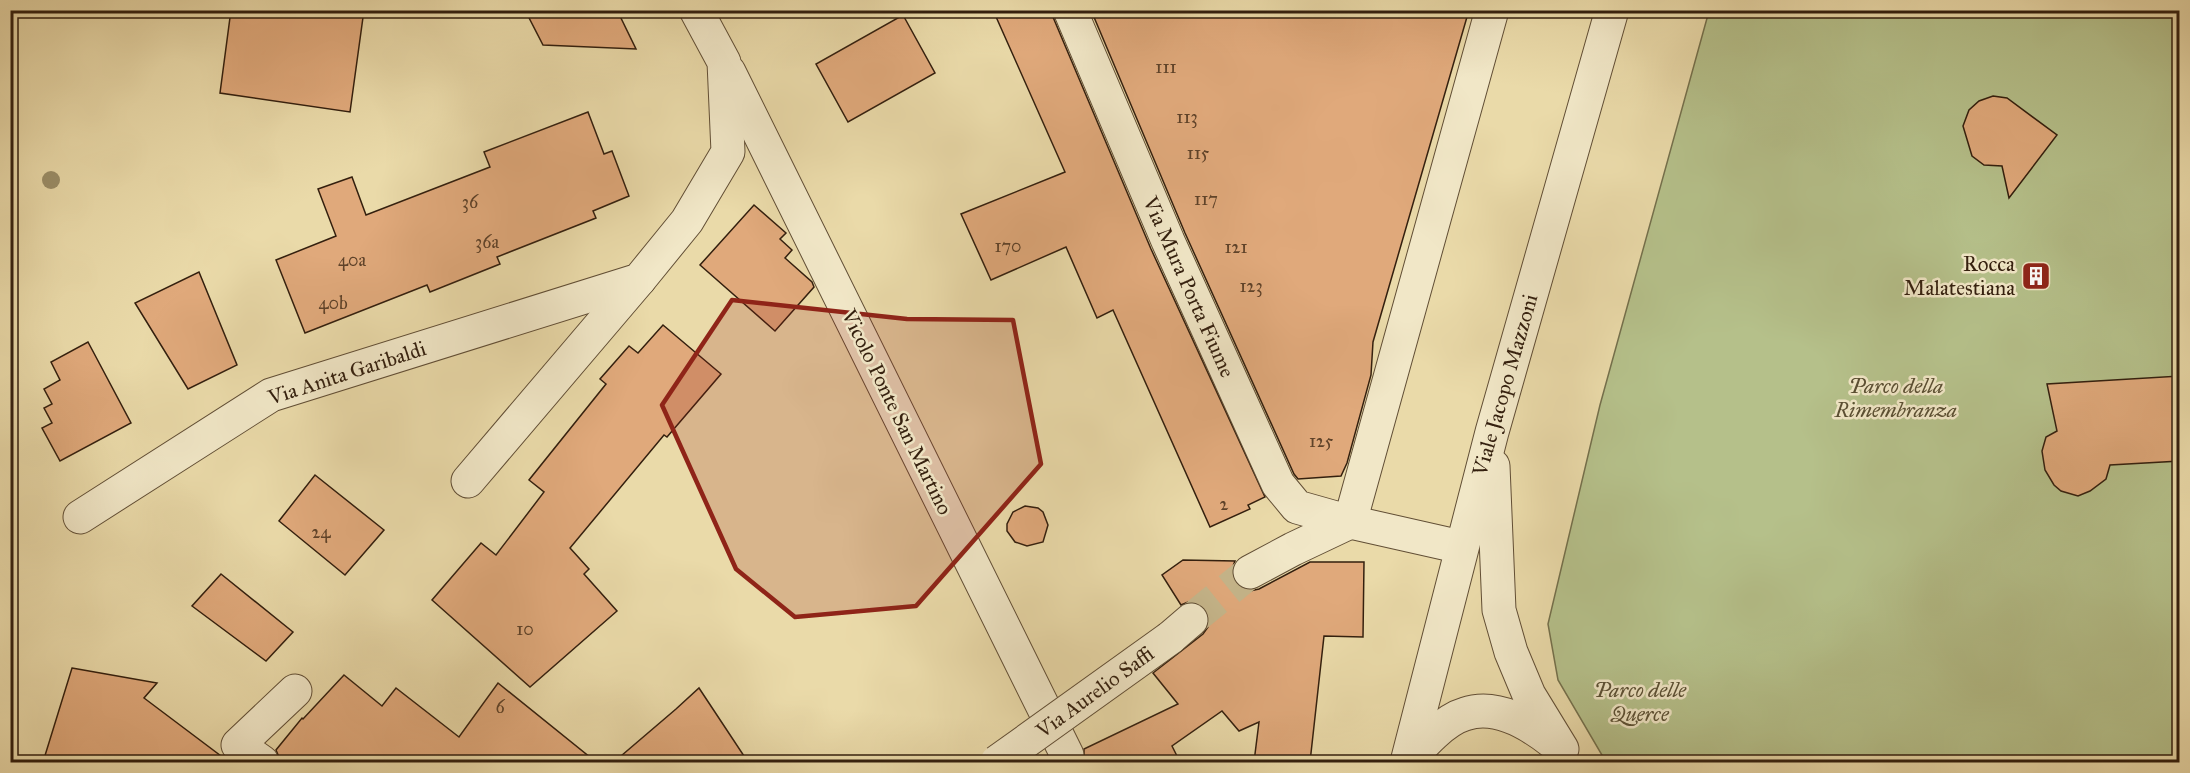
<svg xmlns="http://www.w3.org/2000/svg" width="2190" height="773" viewBox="0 0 2190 773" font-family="'IM FELL Great Primer',serif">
<rect width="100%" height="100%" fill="#eadaa9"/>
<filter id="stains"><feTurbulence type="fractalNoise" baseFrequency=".00333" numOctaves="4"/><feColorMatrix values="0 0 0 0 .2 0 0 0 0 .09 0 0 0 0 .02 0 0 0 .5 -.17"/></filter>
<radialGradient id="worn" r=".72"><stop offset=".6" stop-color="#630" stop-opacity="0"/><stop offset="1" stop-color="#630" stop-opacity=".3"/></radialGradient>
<path fill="#b5c08a" stroke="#74704c" stroke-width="1.5" d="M1709 11H2179V762H1606L1558 680 1548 624 1600 405Z"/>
<g fill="#e0a97b" stroke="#331f0e" stroke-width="1.5">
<path d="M231 10H364L350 112 220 93Z"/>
<path d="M525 10H617L636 49 543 45Z"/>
<path d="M993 10H1052L1053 17 1151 249 1265 497 1248 505 1250 509 1210 527 1113 310 1097 318 1066 247 991 280 961 214 1065 172Z"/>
<path d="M1091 10H1469L1373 342 1371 375 1347 463 1341 476 1298 479 1294 474 1185 233Z"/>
<path d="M903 15 935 73 848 122 816 64Z"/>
<path d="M1993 96 2007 98 2057 135 2009 198 2002 166 1984 165 1972 156 1963 126 1969 110 1979 101Z"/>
<path d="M588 112 604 154 612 151 629 196 593 211 596 218 497 257 500 264 430 292 427 285 305 333 276 260 336 236 318 189 352 177 366 215 490 167 484 152Z"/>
<path d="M754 205 786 233 780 239 792 250 785 258 812 282 814 287 775 331 700 265Z"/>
<path d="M199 272 237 365 188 389 135 303Z"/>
<path d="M663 325 721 374 667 437 664 435 570 548 589 569 584 574 617 611 530 687 432 600 481 543 496 555 544 492 529 480 606 384 600 379 629 346 638 353Z"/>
<path d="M88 342 131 423 60 461 42 428 52 423 44 408 52 404 44 389 60 380 51 362Z"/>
<path d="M2180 376V461L2110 465 2106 479 2090 491 2078 496 2061 491 2054 485 2045 470 2042 451 2046 437 2057 431 2047 384Z"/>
<path d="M315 475 384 530 345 575 279 521Z"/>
<path d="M1025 506 1038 508 1043 512 1048 525 1043 542 1027 546 1015 542 1007 531V524L1013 512Z"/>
<path d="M1183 560 1235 561 1231 571 1233 580 1240 588 1250 591 1259 589 1310 562H1364L1363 637 1324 636 1310 762H1254L1259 722 1239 731 1222 711 1172 746 1180 762H1084V749L1178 704 1153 673 1203 634 1208 627 1209 617 1206 608 1198 603 1188 602 1181 605 1162 575Z"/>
<path d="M221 574 293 632 266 661 192 606Z"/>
<path d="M72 668 157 683 144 698 229 762H43Z"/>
<path d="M344 675 382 706 396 688 459 737 498 683 596 762H281L276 750 302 718 303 719Z"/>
<path d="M699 688 748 762H614L676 709Z"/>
</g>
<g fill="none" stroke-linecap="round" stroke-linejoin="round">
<path stroke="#c5b58a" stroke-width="33" stroke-dasharray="33 16" stroke-linecap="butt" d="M1191 620 1250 572"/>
<g stroke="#614e35" stroke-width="35">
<path id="pedestrian" d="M1250 572 1293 549 1350 522"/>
</g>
<g stroke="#614e35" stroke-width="35">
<g id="minor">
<path d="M1070 10 1168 241 1278 484 1297 507 1350 522 1461 547"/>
<path d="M729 72 1067 755 1065 762"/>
<path d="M468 481 639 280"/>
<path d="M80 517 271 395 639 280 687 221 728 152 724 62 696 10"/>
<path d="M1350 522 1492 10"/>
<path d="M1170 638 1191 620"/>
<path d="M262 762 238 745 295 691"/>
</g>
</g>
<g stroke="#614e35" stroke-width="35">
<g id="tertiary">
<path d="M1493 466 1499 610 1511 652 1529 695 1562 749"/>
<path d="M1408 761C1422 745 1444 720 1465 714 1497 703 1530 724 1554 743"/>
<path d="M1407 762 1492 432 1612 10"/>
</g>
</g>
<use href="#pedestrian" stroke="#f1e7c7" stroke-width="33"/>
<use href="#minor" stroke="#f1e7c7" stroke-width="33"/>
<use href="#tertiary" stroke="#f1e7c7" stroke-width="33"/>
<g stroke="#614e35" stroke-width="35" stroke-linecap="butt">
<path id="minor-bridge" d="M997 762 1170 638"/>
</g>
<use href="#minor-bridge" stroke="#f1e7c7" stroke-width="33"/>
</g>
<circle fill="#9b8e68" cx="51" cy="180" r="9"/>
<path fill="#8f2418" fill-opacity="0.2" stroke="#8f2418" stroke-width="4.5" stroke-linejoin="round" d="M732 300 907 319 1013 320 1041 464 916 606 795 617 736 569 662 405Z"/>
<defs>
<g id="building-square" transform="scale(1.5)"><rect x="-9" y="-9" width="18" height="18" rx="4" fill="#8f2418" stroke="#f1e7c7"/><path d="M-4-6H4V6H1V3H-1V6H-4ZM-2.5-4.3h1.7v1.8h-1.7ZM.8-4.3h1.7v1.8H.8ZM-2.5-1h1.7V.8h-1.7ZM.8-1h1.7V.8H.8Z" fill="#fff"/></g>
</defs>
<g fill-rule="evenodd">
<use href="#building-square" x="2036" y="276"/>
</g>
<g text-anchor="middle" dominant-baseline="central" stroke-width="5" stroke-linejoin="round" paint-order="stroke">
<g font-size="18" fill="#5e4229">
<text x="1166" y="67">111</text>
<text x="1187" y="117">113</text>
<text x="1198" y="153">115</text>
<text x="1206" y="199">117</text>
<text x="470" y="202">36</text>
<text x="487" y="242">36a</text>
<text x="1008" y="246">170</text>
<text x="1236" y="247">121</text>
<text x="352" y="260">40a</text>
<text x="1251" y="286">123</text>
<text x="333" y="303">40b</text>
<text x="1321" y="441">125</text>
<text x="1224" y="504">2</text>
<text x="321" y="532">24</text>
<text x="525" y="629">10</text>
<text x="500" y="707">6</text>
</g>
<g font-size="21" fill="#331f0e" stroke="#f1e7c7" text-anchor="end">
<text x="2015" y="264">Rocca<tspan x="2015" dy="24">Malatestiana</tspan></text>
</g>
<g font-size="21" fill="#331f0e" stroke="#f1e7c7">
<text transform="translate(1189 287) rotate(66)">Via Mura Porta Fiume</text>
<text transform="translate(347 373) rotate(-18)">Via Anita Garibaldi</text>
<text transform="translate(1505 385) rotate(-74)">Viale Jacopo Mazzoni</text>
<text transform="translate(897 412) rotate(64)">Vicolo Ponte San Martino</text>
<text transform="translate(1095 692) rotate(-36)">Via Aurelio Saffi</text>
</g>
<g font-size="21" font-style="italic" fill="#5a4f33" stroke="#f1e7c7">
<text x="1896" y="386">Parco della<tspan x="1896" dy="24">Rimembranza</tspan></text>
<text x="1640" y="690">Parco delle<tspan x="1640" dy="24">Querce</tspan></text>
</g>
</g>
<rect width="2190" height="773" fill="none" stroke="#eadaa9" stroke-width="36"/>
<rect x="12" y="12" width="2166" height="749" fill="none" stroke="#331f0e" stroke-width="3"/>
<rect x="18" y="18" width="2154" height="737" fill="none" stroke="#331f0e" stroke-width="1.5"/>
<rect width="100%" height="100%" filter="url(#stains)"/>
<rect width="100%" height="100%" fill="url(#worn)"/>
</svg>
